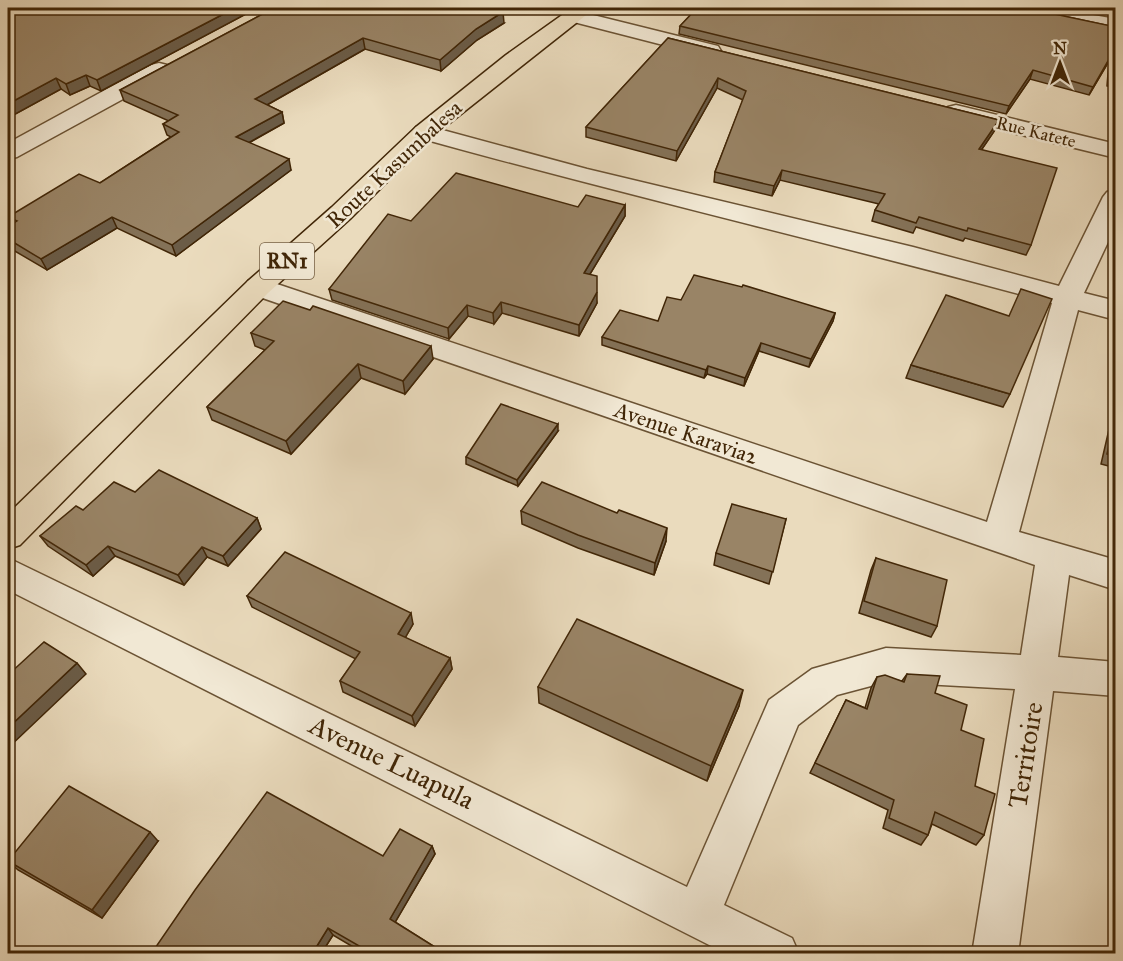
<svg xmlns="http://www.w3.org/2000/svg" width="1123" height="961" viewBox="0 0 1123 961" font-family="'IM FELL Great Primer',serif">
<rect width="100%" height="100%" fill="#eadbbd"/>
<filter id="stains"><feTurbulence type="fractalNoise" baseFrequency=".00333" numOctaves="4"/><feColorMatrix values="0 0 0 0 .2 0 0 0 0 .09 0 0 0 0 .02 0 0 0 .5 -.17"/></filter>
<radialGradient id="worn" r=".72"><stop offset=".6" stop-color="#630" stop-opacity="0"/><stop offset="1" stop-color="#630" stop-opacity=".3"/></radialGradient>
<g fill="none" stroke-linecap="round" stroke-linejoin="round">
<g stroke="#6b5334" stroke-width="3">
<g id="street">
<path d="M1011 8H1053L1116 19V31L1021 14 1014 12Z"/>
<path d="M573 10 718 46 721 51 718 56 710 57 566 20 563 16 566 12Z"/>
<path d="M159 63 167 65 170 70 167 75 17 157 8 159V143L151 65Z"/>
<path d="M956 105 1116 144V158L948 117 944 112 948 107Z"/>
<path d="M424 125 587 169 913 247 1059 286 1103 197 1107 192 1116 189V225L1084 293 1116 301V320L1078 310 1019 532 1116 560V590L1069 575 1058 657 1116 662V696L1053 691 1018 954H972L1015 689 886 682 837 695 798 725 724 905 792 938 799 954H727L8 590V558L687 887 769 700 812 669 886 648 1021 655 1035 565 248 293 244 287 248 281 258 278 268 281 987 522 1052 303C841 245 627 196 416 137L412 132 416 127Z"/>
</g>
</g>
<g stroke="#412607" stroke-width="3">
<path id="highway" d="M572 8H595L432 137 350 219 268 293 20 545 8 549V514L248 281 332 207 416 127 506 55Z"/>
</g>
<use href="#street" fill="#f1e8d4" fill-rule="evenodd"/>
<use href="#highway" fill="#eadbbd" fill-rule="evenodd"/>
</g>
<g fill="#847258" stroke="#412607" stroke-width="1.5">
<path d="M257 8 101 91 90 86 70 95 61 89 8 118V16Z"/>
<path d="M274 8 504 23 477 40 441 71 365 49 267 105 282 112 284 123 249 143 291 170 176 256 117 228 47 270 8 247V227L12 224 8 217 100 183 171 137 167 135 163 124 169 121 124 101 120 90Z"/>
<path d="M695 8H1026L1115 27 1116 25V88L1107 86 1109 61 1089 95 1030 79 1006 114 679 34 680 26 696 9Z"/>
<path d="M668 38 999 120 995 130 982 149 1031 245 1026 255 965 238 963 241 916 227 913 233 872 221 875 210 879 204 780 180 772 196 714 182 715 172 743 100 717 88 676 161 586 137V127Z"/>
<path d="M625 205V216L590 274 597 303 579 336 502 313 494 324 468 316 449 339 332 300 329 289 411 221 578 207Z"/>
<path d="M681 300 835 313 833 321 809 367 759 351 744 386 707 374 704 378 602 345V337L658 321Z"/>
<path d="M251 333 433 359 405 394 361 378 291 454 212 420 207 407 265 350 255 346Z"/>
<path d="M911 365 1010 394 1003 407 906 378Z"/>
<path d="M1116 399V468L1101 464Z"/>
<path d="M558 431 518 486 466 464V457Z"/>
<path d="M135 492 257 518 261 529 228 566 207 557 184 585 115 556 93 576 48 546 40 536 83 510Z"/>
<path d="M521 511 666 541 654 575 578 548 522 524Z"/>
<path d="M786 519 769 584 714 565 716 553Z"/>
<path d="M876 558 937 626 931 637 859 613 871 570Z"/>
<path d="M247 596 413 624 405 638 450 658 452 669 415 726 343 692 340 681 356 659 252 607Z"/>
<path d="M907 674 935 693 961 730 975 786 984 835 976 845 932 824 928 835 921 845 883 828 888 810 810 773 846 700 865 708 871 688 877 677 902 681Z"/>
<path d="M538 687 739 706 707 781 539 703Z"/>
<path d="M158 841 102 918 18 870 8 861Z"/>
<path d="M432 846 435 854 395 922 446 954H365L333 935 321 954H151L383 856Z"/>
</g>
<g fill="#6b5c47" stroke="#412607" stroke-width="1.5">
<path d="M235 8H257L101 91 97 80Z"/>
<path d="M503 12 504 23 477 40 441 71 440 60 476 29Z"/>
<path d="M363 38 365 49 258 110 255 99Z"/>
<path d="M1113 52 1109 61 1089 95 1093 87Z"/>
<path d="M1033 70 1030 79 1006 114 1009 106Z"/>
<path d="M86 75 90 86 70 95 66 84Z"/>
<path d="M56 78 61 89 8 118V104Z"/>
<path d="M718 78 717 88 676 161 677 151Z"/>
<path d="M282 112 284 123 239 148 236 137Z"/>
<path d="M999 120 995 130 975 159 979 149Z"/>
<path d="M289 159 291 170 176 256 172 245Z"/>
<path d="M782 170 780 180 772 196 774 186Z"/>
<path d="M625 205V216L584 284V273Z"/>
<path d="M112 217 117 228 47 270 41 259Z"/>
<path d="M597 292V303L579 336V325Z"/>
<path d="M501 302 502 313 494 324 493 313Z"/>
<path d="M467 305 468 316 449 339 448 328Z"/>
<path d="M835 313 833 321 809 367 811 359Z"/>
<path d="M761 343 759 351 744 386 745 378Z"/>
<path d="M431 346 433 359 405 394 403 381Z"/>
<path d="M358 364 361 378 291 454 286 441Z"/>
<path d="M708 366 707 374 704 378 706 370Z"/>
<path d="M558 424V431L518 486 517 480Z"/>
<path d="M257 518 261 529 228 566 223 556Z"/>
<path d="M667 528 666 541 654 575 655 563Z"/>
<path d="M108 546 115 556 93 576 86 565Z"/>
<path d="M202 547 207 557 184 585 178 575Z"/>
<path d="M411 613 413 624 401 645 398 634Z"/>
<path d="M450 658 452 669 415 726 412 716Z"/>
<path d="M77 663 86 674 8 748V728Z"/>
<path d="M743 690 739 706 707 781 711 766Z"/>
<path d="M150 832 158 841 102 918 92 910Z"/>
<path d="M432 846 435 854 393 926 390 919Z"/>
<path d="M328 928 333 935 321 954H312Z"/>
</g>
<g fill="#998466" stroke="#412607" stroke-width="1.5">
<path d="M28 8H235L97 80 86 75 66 84 56 78 8 104V16Z"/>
<path d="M274 8H490L503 12 476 29 440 60 363 38 255 99 282 112 236 137 289 159 172 245 112 217 41 259 8 239V227L17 221 8 217 79 174 100 183 179 132 163 124 178 115 120 90Z"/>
<path d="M697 8H1026L1116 27V78L1111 77 1113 52 1093 87 1033 70 1009 106 680 26Z"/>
<path d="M668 38 999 120 979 149 1057 168 1031 245 968 228 967 231 919 217 916 223 875 210 885 194 782 170 774 186 715 172 746 91 718 78 677 151 586 127Z"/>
<path d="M456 173 578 207 586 195 625 205 584 273 597 276V292L579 325 501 302 493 313 467 305 448 328 329 289 388 214 411 221Z"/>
<path d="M694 275 742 287 743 285 835 313 811 359 761 343 745 378 708 366 706 370 602 337 620 310 658 321 667 297 681 300Z"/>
<path d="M1021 289 1052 299 1010 394 911 365 946 295 1009 316Z"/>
<path d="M283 301 310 310 313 306 431 346 403 381 358 364 286 441 207 407 274 341 251 333Z"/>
<path d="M501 404 558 424 517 480 466 457Z"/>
<path d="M1116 417V457L1107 454Z"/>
<path d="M159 470 257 518 223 556 202 547 178 575 108 546 86 565 40 536 76 506 83 510 114 482 135 492Z"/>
<path d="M542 482 617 513 619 510 667 528 655 563 578 535 521 511Z"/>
<path d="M732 504 786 519 773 572 716 553Z"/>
<path d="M285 552 411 613 398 634 450 658 412 716 340 681 360 652 247 596Z"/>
<path d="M876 558 947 580 937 626 864 601Z"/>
<path d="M577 619 743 690 711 766 538 687Z"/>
<path d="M44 642 77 663 8 728V675Z"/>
<path d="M907 674 940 676 935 693 967 705 961 730 984 739 975 786 995 794 984 835 935 812 928 835 889 818 894 800 815 763 846 700 867 709 877 677 885 675 904 682Z"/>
<path d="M69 786 150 832 92 910 8 861Z"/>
<path d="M267 792 383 856 400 829 432 846 390 919 446 954H373L328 928 312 954H151L195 890Z"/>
</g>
<g text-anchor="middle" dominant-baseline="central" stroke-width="5" stroke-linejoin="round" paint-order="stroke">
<g font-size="18" fill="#412607" stroke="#f1e8d4">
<text transform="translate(1036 132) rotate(14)">Rue Katete</text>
</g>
<rect fill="#f1e8d4" stroke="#766044" stroke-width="1.5" x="260" y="243" width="54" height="36" rx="4.5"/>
<g font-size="21" font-weight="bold" fill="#412607">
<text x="287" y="261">RN1</text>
</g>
<g font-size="22" fill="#412607" stroke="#f1e8d4">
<text transform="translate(394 164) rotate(-43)">Route Kasumbalesa</text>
<text transform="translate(686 433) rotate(19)">Avenue Karavia2</text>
</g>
<g font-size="27" fill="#412607" stroke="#f1e8d4">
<text transform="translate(1025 755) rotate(-81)">Territoire</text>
<text transform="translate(392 762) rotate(26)">Avenue Luapula</text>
</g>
</g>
<rect width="1123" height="961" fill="none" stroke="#eadbbd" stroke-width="30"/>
<rect x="9" y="9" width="1105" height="943" fill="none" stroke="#412607" stroke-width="3"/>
<rect x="15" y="15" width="1093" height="931" fill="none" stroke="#412607" stroke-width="1.5"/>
<g transform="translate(1060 63)" stroke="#f1e8d4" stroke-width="4.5" paint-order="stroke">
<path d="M0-4.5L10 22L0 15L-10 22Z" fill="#412607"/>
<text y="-9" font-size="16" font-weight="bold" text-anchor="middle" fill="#412607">N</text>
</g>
<rect width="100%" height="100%" filter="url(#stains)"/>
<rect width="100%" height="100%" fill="url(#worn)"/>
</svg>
